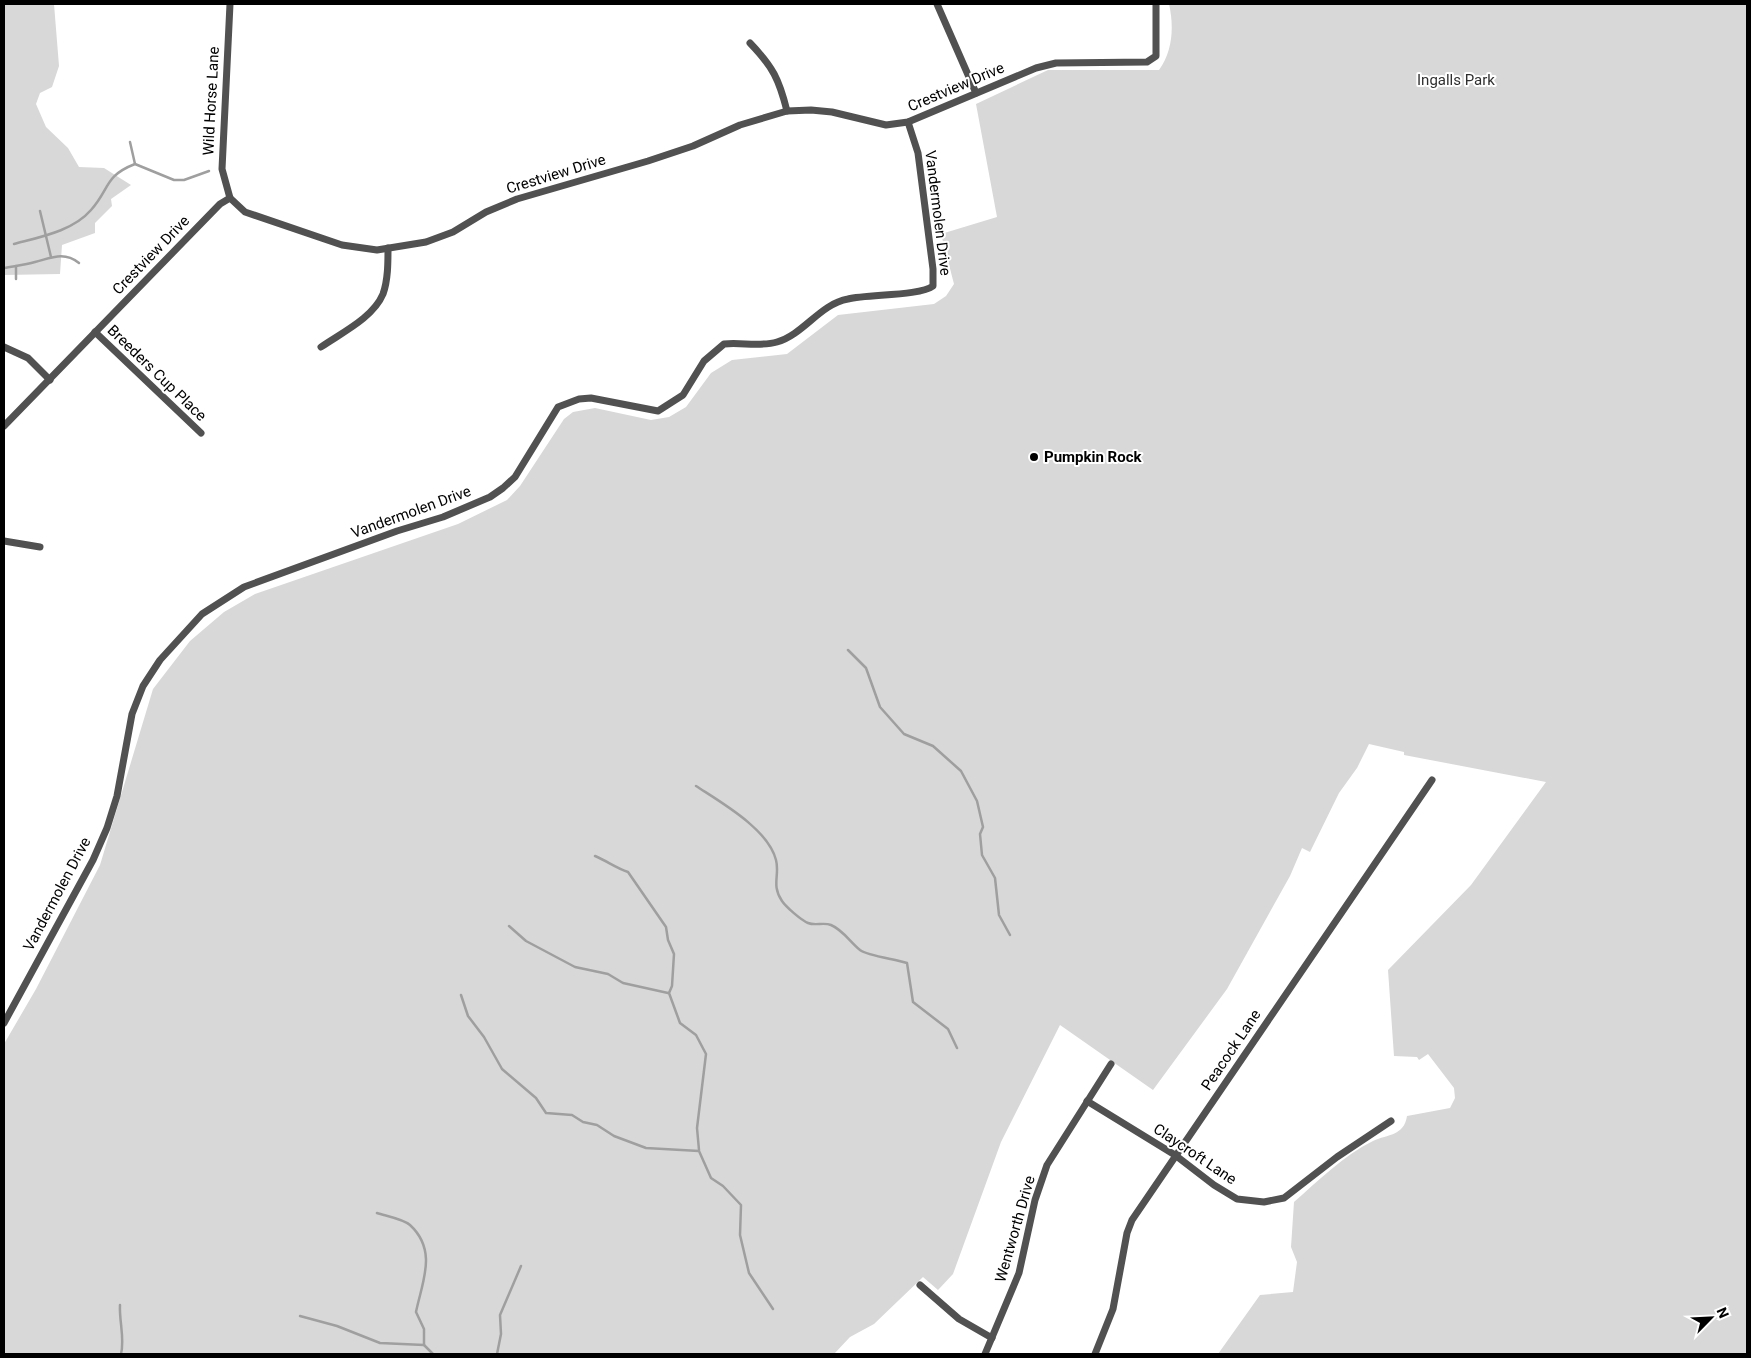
<svg xmlns="http://www.w3.org/2000/svg" width="1751" height="1358" viewBox="0 0 1751 1358" font-family="Roboto,sans-serif">
<rect width="100%" height="100%" fill="#fff"/>
<g fill="#d8d8d8">
<path d="M4 4H54L59 66 52 87 40 93 36 104 46 127 68 148 79 167 104 168 131 185 111 199 112 206 95 223V233L62 245 60 274 4 275Z"/>
<path d="M1169 4H1747V1354H1218L1260 1295 1293 1292 1297 1262 1291 1247 1294 1202C1318 1181 1344 1155 1373 1141 1388 1134 1404 1136 1407 1116L1450 1108 1455 1098 1454 1088 1428 1054 1419 1060 1417 1057 1394 1056 1388 970 1471 885 1546 782 1404 755V752L1369 744 1357 768 1339 793 1310 852 1302 848 1290 876 1227 989 1153 1090 1060 1025 1001 1142 953 1274 938 1290 923 1277 874 1324 850 1337 834 1354H4V1044L36 989 100 865 153 689 190 641 224 612 255 594 458 524 507 500 520 486 564 419 573 412 595 408 651 420 669 417 686 407 711 373 732 360 787 354 838 315 934 304 946 296 954 284 941 234 997 217 976 104 1048 70H1159C1173 51 1174 26 1169 4Z"/>
</g>
<g fill="none" stroke-linecap="round" stroke-linejoin="round">
<g stroke="#9f9f9f" stroke-width="2.5">
<path d="M130 142 135 164"/>
<path d="M40 211 51 257"/>
<path d="M14 244C40 237 73 231 91 210 110 189 104 176 135 164L174 180H184L209 171"/>
<path d="M16 266V279"/>
<path d="M4 268C14 266 25 265 35 262 51 258 64 251 79 263"/>
<path d="M848 650 866 668 880 707 904 734 933 746 961 771 977 801 983 827 980 834 982 855 995 878 999 915 1010 935"/>
<path d="M696 786C722 803 768 829 776 860 780 875 771 885 782 901 786 907 801 920 808 923 815 926 824 922 831 925 843 930 850 942 860 950 868 956 895 959 907 963L913 1002 948 1029 957 1048"/>
<path d="M595 856C607 861 616 868 628 872L666 927 668 940 674 954 672 986 669 993 680 1023 696 1035 706 1054 697 1128 699 1150"/>
<path d="M509 926 526 941 575 967 608 974 623 983 668 993"/>
<path d="M461 995 468 1016 484 1037 502 1069 536 1098 546 1113 572 1115 583 1122 597 1125 614 1136 646 1148 699 1151 711 1178 723 1186 741 1205 740 1235 749 1273 773 1309"/>
<path d="M377 1213C386 1216 403 1219 410 1225 438 1251 422 1282 416 1312L424 1329V1345"/>
<path d="M120 1305C119 1321 125 1339 121 1354"/>
<path d="M300 1316 337 1326 380 1343 424 1345 433 1354"/>
<path d="M497 1354 501 1334 500 1315 521 1266"/>
</g>
<g stroke="#515151" stroke-width="7">
<path d="M230 4 222 169 230 198"/>
<path d="M937 4 976 93"/>
<path d="M750 43C773 67 779 79 787 111"/>
<path d="M95 332 201 433"/>
<path d="M4 347 28 358 50 380"/>
<path d="M321 347C341 333 373 318 383 294 388 280 388 263 388 248"/>
<path d="M4 426 220 204 230 198 245 212 342 245 377 250 426 242 453 232 486 212 517 199 648 161 693 146 740 125 787 111 811 110 832 112 886 125 908 122 1036 68 1056 63 1147 62 1156 56V4"/>
<path d="M4 541 40 547"/>
<path d="M4 1023 93 860 107 828 117 796 132 714 143 686 160 660 202 614 244 587 397 531 443 517 490 497 503 488 515 477 558 407 579 399 591 398 658 411 683 395 704 361 724 344C740 342 761 347 777 342 804 334 820 304 848 299 868 294 920 296 933 286V269L918 153 908 122"/>
<path d="M1087 1101 1175 1155 1214 1185 1237 1199 1264 1202 1284 1198 1337 1157 1391 1121"/>
<path d="M920 1285 959 1319 992 1338"/>
<path d="M985 1354 1019 1273 1035 1200 1047 1165 1111 1064"/>
<path d="M1095 1354 1113 1309 1127 1233 1132 1220 1432 780"/>
</g>
</g>
<circle fill="#000" stroke="#fff" stroke-width="2" cx="1034" cy="457" r="5"/>
<g text-anchor="middle" dominant-baseline="central" stroke-width="4" stroke-linejoin="round" paint-order="stroke">
<g font-size="15" fill="#2f2f2f" stroke="#fff">
<text x="1456" y="80">Ingalls Park</text>
</g>
<g font-size="15" fill="#000" stroke="#fff">
<text transform="translate(956 87) rotate(-23)">Crestview Drive</text>
<text transform="translate(211 101) rotate(-87)">Wild Horse Lane</text>
<text transform="translate(556 174) rotate(-17)">Crestview Drive</text>
<text transform="translate(938 213) rotate(83)">Vandermolen Drive</text>
<text transform="translate(151 255) rotate(-46)">Crestview Drive</text>
<text transform="translate(157 373) rotate(44)">Breeders Cup Place</text>
<text transform="translate(411 512) rotate(-20)">Vandermolen Drive</text>
<text transform="translate(57 894) rotate(-62)">Vandermolen Drive</text>
<text transform="translate(1231 1050) rotate(-56)">Peacock Lane</text>
<text transform="translate(1195 1154) rotate(34)">Claycroft Lane</text>
<text transform="translate(1015 1229) rotate(-74)">Wentworth Drive</text>
</g>
<g font-size="15" font-weight="bold" fill="#000" stroke="#fff" text-anchor="start">
<text x="1044" y="457">Pumpkin Rock</text>
</g>
</g>
<rect width="1751" height="1358" fill="none" stroke="#000000" stroke-width="10"/>
<g transform="translate(1711 1318) rotate(66)" stroke="#ffffff" stroke-width="4" paint-order="stroke">
<path d="M0-4L9 19L0 12L-9 19Z" fill="#000000"/>
<text y="-8" font-size="14" font-weight="bold" text-anchor="middle" fill="#000000">N</text>
</g>
</svg>
